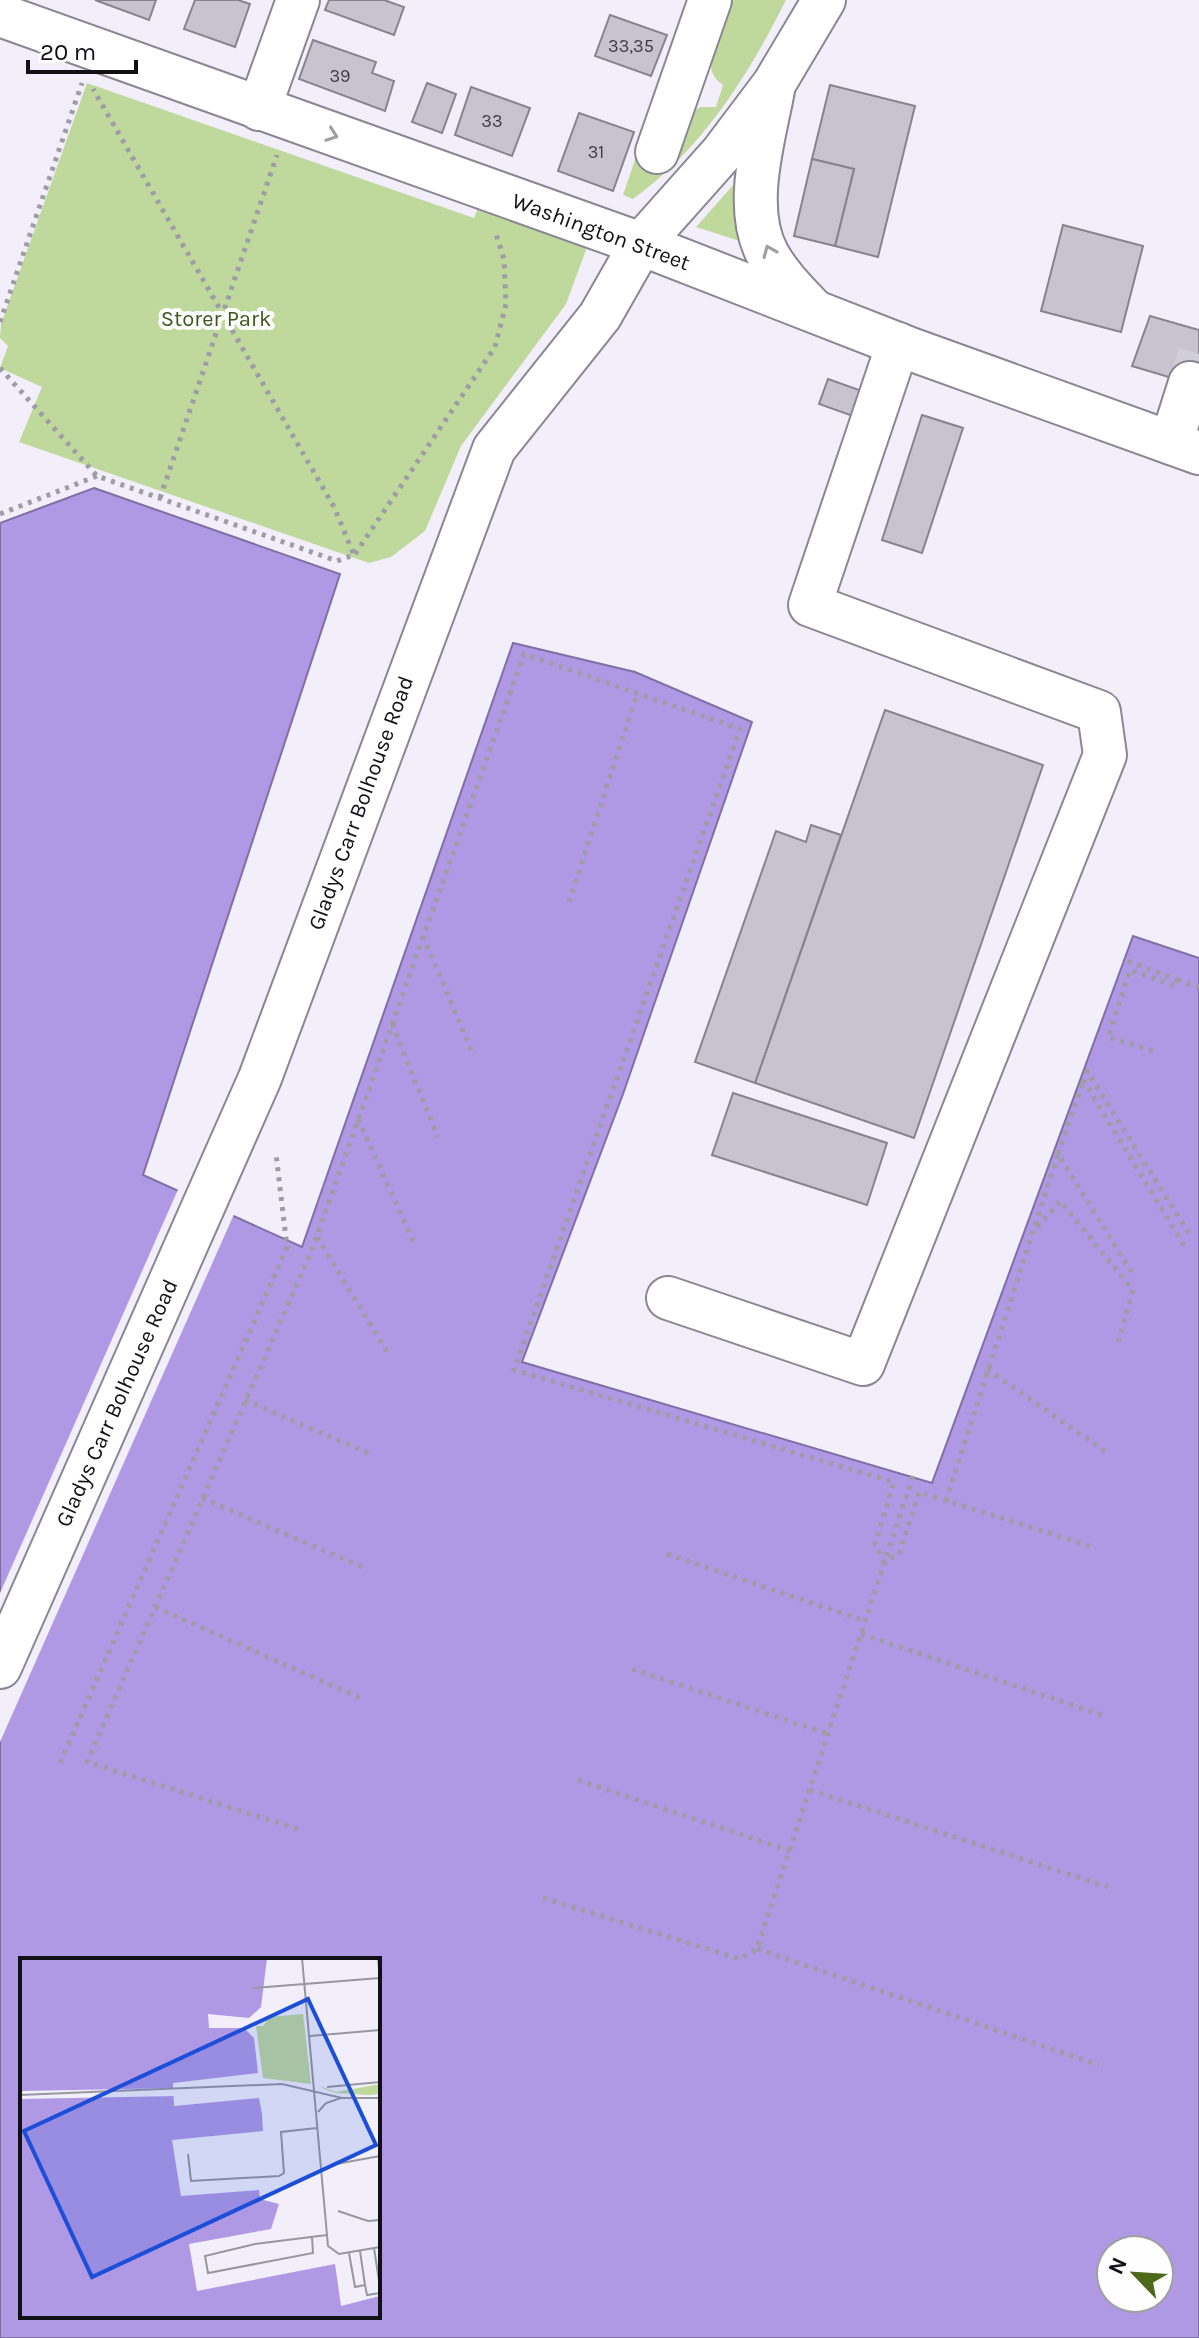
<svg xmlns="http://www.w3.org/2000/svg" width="1199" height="2338" viewBox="0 0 1199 2338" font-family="Karla,sans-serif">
<rect width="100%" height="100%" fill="#f2effb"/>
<g fill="#bfd99c">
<path d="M729 0H786C748 76 703 148 633 199L623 195 639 148 700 107H716L723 85C695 67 721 25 729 0Z"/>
<path d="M87 83 474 218 478 208 583 244 586 250 566 304 461 446 425 531 391 557 369 563 19 442 42 387 0 368 8 346 0 338 1 324Z"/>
<path d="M741 182 743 242 696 227 735 183Z"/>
</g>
<path fill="#af98e4" stroke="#806fa6" stroke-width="2" fill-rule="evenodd" d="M94 488 340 574 143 1175 302 1247 513 643 635 672 752 722 623 1094 522 1362 932 1483 1133 936 1199 958V2338H0V523ZM22 1960H378V2316H22ZM1111 2250H1159V2298H1111Z"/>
<path fill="#f2effb" d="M180 1185 235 1212 0 1742V1593Z"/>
<g fill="#c7c4cf" stroke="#86848f" stroke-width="2">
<path d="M95 0H156L149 20Z"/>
<path d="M195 0H238L250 4 235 47 184 29Z"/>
<path d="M329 0H384L404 7 394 35 325 10Z"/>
<path d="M610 15 667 35 651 76 595 56Z"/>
<path d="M313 40 376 62 372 73 394 81 385 111 299 79Z"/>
<path d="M427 83 456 94 442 133 412 122Z"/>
<path d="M830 85 915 106 878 257 835 246 854 169 812 159Z"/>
<path d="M471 87 530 108 512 156 455 135Z"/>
<path d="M579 113 634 132 613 191 558 171Z"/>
<path d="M812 159 854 169 835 246 794 236Z"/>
<path d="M1063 225 1143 246 1121 332 1041 311Z"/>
<path d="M1150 316 1199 330V386L1132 366Z"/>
<path d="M828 379 862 391 853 416 819 404Z"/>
<path d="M922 415 963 428 922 553 882 540Z"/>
<path d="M885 710 1043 765 914 1138 755 1083Z"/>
<path d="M811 825 841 835 755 1083 695 1062 776 831 806 842Z"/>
<path d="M733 1093 887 1143 867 1205 712 1155Z"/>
</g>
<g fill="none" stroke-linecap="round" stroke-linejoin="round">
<path stroke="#d0ced8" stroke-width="42" stroke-dasharray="42 21" stroke-linecap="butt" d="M1190 383 1199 354"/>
<g stroke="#898792" stroke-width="46">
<g id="minor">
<path d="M0 15 641 244 913 350 1199 453"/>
<path d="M773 90C764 139 742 208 768 255 779 275 796 292 812 309"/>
<path d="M259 109 298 0"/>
<path d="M657 152 710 0"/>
<path d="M1171 443 1190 383"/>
<path d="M668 1298 863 1364 1105 755 1099 712 810 605 898 344"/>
<path d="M0 1667 260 1078 494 449 600 316 641 244 722 153 774 84 824 0"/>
</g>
</g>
<g stroke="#9f9ca5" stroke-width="5" stroke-dasharray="4 6" stroke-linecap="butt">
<path d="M0 322 82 83"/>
<path d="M0 368 97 476 337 561 354 555 334 507 93 89"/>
<path d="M160 498 277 155"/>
<path d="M0 514 97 476"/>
<path d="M355 554 495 347 506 304 504 259 496 234"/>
<path d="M569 902 637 694"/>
<path d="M423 936 472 1052"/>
<path d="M1128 961 1177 980 1175 986 1130 970 1108 1037 1157 1052"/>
<path d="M1177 980 1199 987"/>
<path d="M392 1024 438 1137"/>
<path d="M358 1119 415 1245"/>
<path d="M1058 1154 1083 1083"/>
<path d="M1037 1227 1060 1201 1133 1290 1117 1346"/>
<path d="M317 1237 389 1355"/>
<path d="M1184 1245 1084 1082 1087 1071 1190 1235"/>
<path d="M987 1369 1106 1452"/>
<path d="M245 1400 370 1454"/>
<path d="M202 1498 362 1567"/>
<path d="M946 1501 1058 1154 1134 1276"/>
<path d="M667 1554 865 1621"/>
<path d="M155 1607 360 1698"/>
<path d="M861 1634 1102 1715"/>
<path d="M632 1669 828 1734"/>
<path d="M60 1763 287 1247 276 1154"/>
<path d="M578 1780 790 1851"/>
<path d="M810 1790 1108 1887"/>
<path d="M298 1829 87 1762 311 1252 524 654 740 729 514 1370 894 1482 875 1544 884 1562 899 1554 919 1492 1096 1548"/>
<path d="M543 1898 740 1959 757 1949 913 1476"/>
<path d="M757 1949 1099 2065"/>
</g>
<use href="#minor" stroke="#fff" stroke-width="42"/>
</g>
<defs><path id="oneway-chevron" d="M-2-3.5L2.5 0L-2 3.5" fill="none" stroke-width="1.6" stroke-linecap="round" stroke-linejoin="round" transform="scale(2)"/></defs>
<g stroke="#a09fa1">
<use href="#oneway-chevron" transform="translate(332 135) rotate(20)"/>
<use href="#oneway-chevron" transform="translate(769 251) rotate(-113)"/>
</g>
<g text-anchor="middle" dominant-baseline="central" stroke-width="8" stroke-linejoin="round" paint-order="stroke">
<g font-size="18" fill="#3e3d43">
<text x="631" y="46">33,35</text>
<text x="340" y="76">39</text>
<text x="492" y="121">33</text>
<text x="596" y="152">31</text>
</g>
<g font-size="22" fill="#111014" stroke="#fefefe">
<text transform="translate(601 232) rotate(20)">Washington Street</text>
<text transform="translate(361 803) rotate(-70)">Gladys Carr Bolhouse Road</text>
<text transform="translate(117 1403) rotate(-66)">Gladys Carr Bolhouse Road</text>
</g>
<g font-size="22" fill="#41551e" stroke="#fefefe">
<text x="216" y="319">Storer Park</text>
</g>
</g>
<g transform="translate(20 1958)">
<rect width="360" height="360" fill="#f2effb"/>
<path d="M283 56 291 126 243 120 236 68H243L249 59ZM360 126V136L349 137 316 135 304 131 300 128 316 134Z" fill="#bfd99c"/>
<path d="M0 0H247L241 49 229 60 188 56 189 70H224L234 80 238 115 153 125 154 148 239 140 242 156 243 173 152 182 161 238 239 232 240 241 259 246 251 271 169 286 177 333 315 306 321 348 360 338V360H0Z" fill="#af98e4"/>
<path d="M158 130V138L0 141V133Z" fill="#f2effb"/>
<path fill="none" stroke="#98969f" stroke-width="2" d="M282 0 308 288 319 296 360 289M358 0 360 24M233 30 360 20M290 78 360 72M307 129 360 124M0 137 262 126 322 140H360M298 154 306 145 321 140M168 196 171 223 259 218 264 215 261 174 297 170M316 206 360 198M318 253 348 263 360 262M292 279 293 295 188 315 185 298 235 286 307 277M354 290 360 329M340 293 345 327M329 295 335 329 345 327 347 337 360 335"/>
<path fill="#1d4ed8" fill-opacity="0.15" stroke="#1d4ed8" stroke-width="4" d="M288 41 356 187 72 319 4 173Z"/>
<rect width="360" height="360" fill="none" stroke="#111014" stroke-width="4"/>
</g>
<g transform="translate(1135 2274) rotate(295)"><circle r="38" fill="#fefefe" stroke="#9f9fa0" stroke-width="2"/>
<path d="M0-6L14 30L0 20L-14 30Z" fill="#4d6819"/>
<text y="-12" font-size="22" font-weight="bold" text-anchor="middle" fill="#111014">N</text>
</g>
<path d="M28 60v12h108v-12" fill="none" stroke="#111014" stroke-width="4"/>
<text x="40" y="60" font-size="24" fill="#111014" stroke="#fefefe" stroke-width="6" paint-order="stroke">20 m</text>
</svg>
